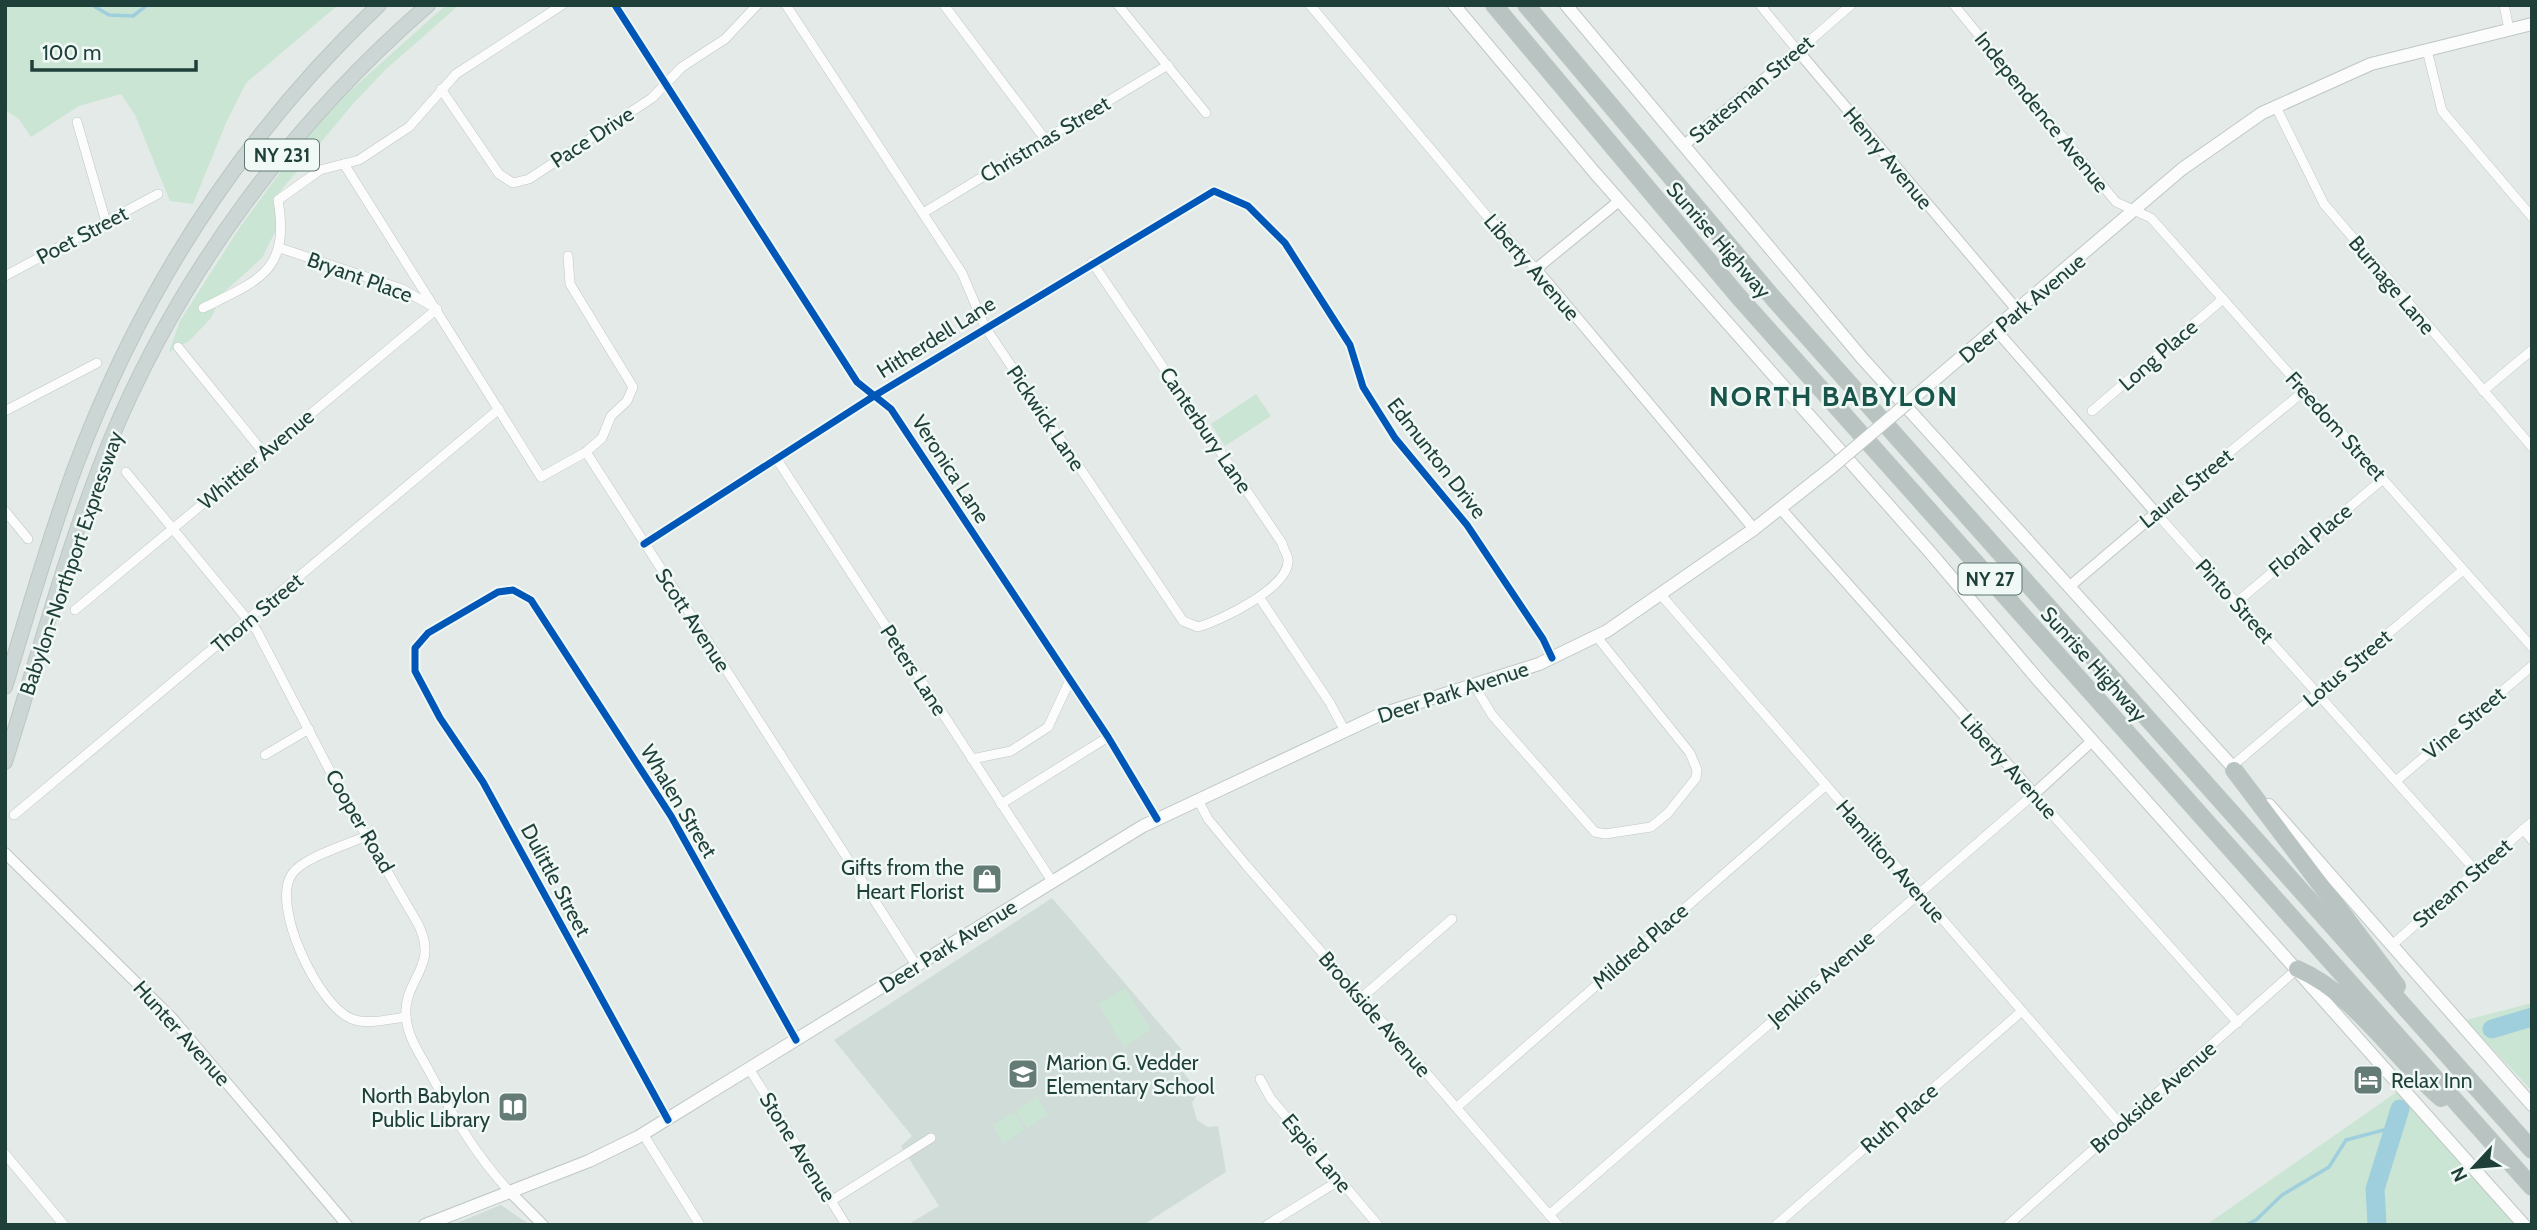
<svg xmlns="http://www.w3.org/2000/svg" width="2537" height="1230" viewBox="0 0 2537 1230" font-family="Cabin,sans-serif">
<rect width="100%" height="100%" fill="#e3eae7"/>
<g fill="#d0dcd8">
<path d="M1052 898 1182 1050 1170 1057 1199 1091 1192 1103 1197 1120 1208 1127 1218 1126 1226 1172 1143 1225H907L939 1206 901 1146 912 1136 834 1040Z"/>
<path d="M501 1205 530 1225H452Z"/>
</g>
<g fill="#cbe5d4">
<path d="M5 5H338L246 83 226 123 193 204 170 201 135 115 121 94 79 106 31 137 19 119 5 110Z"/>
<path d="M446 5H459L385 70 352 105 278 194 275 201 277 228 262 258 223 293 211 318 189 341 169 352 180 321 240 227 303 141 332 107Z"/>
<path d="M1256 394 1271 416 1225 446 1211 424Z"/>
<path d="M1125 988 1151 1030 1124 1047 1098 1004Z"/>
<path d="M2532 1003V1091L2466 1020Z"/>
<path d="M2401 1089 2516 1225H2206Z"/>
<path d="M1037 1097 1048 1115 1027 1128 1016 1110Z"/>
<path d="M1014 1112 1024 1130 1003 1143 993 1125Z"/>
</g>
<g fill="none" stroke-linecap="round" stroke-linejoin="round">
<g stroke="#9fcfdc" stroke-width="3.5">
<path d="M92 5 109 15 133 16 147 5"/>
<path d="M2246 1225 2256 1220 2282 1195 2329 1167 2346 1140 2395 1127"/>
</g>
<g stroke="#9fcfdc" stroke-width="19">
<path d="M2492 1029 2532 1017"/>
<path d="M2377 1225 2375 1189 2400 1109"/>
</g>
<g stroke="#c0c7c4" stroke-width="10">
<g id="minor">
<path d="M615 5 857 382 891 409 1108 737 1157 819"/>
<path d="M786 5 962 273 985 327 1183 621 1198 627C1220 621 1291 587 1288 559 1287 554 1283 548 1282 543L1092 262"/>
<path d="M944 5 1045 139"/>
<path d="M1118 5 1206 113"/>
<path d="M1310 5 1486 215 1536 269"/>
<path d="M1760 5 1798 51 1851 5"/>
<path d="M1954 5 2116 202 2151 218 2532 647"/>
<path d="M2504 5 2509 29"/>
<path d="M2427 50 2442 111 2532 217"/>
<path d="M441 89 499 174 513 183 529 179 652 98 682 67 725 39 757 5"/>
<path d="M2276 107 2324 204 2532 447"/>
<path d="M77 122 106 222"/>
<path d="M344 164 541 477 586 452 602 438 611 416 627 401 633 387 570 284 568 256"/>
<path d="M923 213 1168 65"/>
<path d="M5 276 158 194"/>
<path d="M203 308C260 280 290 271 278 200L320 170 359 160 409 127 456 74 562 5"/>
<path d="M178 347 263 452"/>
<path d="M2304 391 2156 513 2476 871"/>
<path d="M2483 391 2532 350"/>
<path d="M5 411 97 363"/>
<path d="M2092 411 2223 299"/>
<path d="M586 452 916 965"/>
<path d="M776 458 1052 881"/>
<path d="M126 472 257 631 342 794 418 924C440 967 403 979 406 1016 407 1036 420 1054 429 1071 453 1115 475 1155 510 1192"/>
<path d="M5 511 28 539"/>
<path d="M644 544 874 396 1214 191 1248 206 1285 243 1350 345 1363 387 1395 438 1467 525 1543 639 1552 658"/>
<path d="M1661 595 2121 1125"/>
<path d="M1259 597 1330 703 1345 731"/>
<path d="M2237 602 2383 479"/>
<path d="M75 610 437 309 402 289 280 248"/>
<path d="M1474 685 1492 715 1595 832 1605 834 1651 827 1668 813 1696 778 1697 770 1690 753 1597 637"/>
<path d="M265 755 309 729"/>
<path d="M972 759 1011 751 1048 727 1070 680"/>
<path d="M2231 767 2463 570"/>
<path d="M2397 780 2532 666"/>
<path d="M1198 800 1208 819 1246 865 1558 1225"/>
<path d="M1001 804 1108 737"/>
<path d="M14 815 499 409"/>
<path d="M2523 829 2532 840"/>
<path d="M369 835C349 844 304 857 292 874 270 905 319 1007 352 1019 368 1025 390 1019 406 1017"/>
<path d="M2392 945 2532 822"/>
<path d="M1360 999 1452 919"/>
<path d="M750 1070 846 1225"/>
<path d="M1260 1079 1271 1099 1378 1225"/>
<path d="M1457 1107 1825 786"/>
<path d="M668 1120 483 782 440 718 415 671V648L428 633 498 592 513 590 531 600 671 816 796 1040"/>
<path d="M643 1134 700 1225"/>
<path d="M5 1154 64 1225"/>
<path d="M831 1201 931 1138"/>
<path d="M1549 1215 2034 794 2238 1023"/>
<path d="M1267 1225 1340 1180"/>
<path d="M1776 1225 2022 1011"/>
<path d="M2008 1225 2297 969"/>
</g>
</g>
<g stroke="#c0c7c4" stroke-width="12">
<g id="tertiary">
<path d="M1684 145 1798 51 2018 311"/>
<path d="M1619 201 1536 269 1754 529"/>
<path d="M1996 330 2156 513 2070 586"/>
<path d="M1781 509 2034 794 2092 741"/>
<path d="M5 853 171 1017 347 1225"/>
<path d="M510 1192 543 1225"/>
</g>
</g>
<g stroke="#bfc8c5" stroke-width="14">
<g id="secondary">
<path d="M1454 5 1595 173 1929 551 2040 682 2524 1225"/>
<path d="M1566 5 1862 358 2239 774"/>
<path d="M1918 394 2182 169 2262 113 2371 64 2532 24"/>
<path d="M2269 805 2532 1105"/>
<path d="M425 1225 589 1161 638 1137 1143 826 1379 715 1539 664 1607 631 1754 529 1831 468"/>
</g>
</g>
<g stroke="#bbc6c3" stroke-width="16">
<g id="primary">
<path d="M5 687C28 613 49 537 76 465 142 290 243 134 379 5"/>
<path d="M5 762C39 654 68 543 111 439 180 273 292 123 428 5"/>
</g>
</g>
<g stroke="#bbc6c3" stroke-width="18">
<g id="motorway">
<path d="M1494 5 1738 296 2532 1187"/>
<path d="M1526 5 1774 299 2532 1150"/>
<path d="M2234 770 2397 986"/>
<path d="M2297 969C2354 993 2395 1058 2441 1098"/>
</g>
</g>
<use href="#minor" stroke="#fbfcfb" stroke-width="9"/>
<use href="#tertiary" stroke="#fbfcfb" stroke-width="10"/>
<use href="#secondary" stroke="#fbfcfb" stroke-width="12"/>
<use href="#primary" stroke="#ccd6d4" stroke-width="14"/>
<use href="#motorway" stroke="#b9c3c2" stroke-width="16"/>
<g stroke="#bfc8c5" stroke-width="14" stroke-linecap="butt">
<path id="secondary-bridge" d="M1831 468 1918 394"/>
</g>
<use href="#secondary-bridge" stroke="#fbfcfb" stroke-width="12"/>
<g stroke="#f1f9f6" stroke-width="11">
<g id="cycleway">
<path d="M615 5 857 382 891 409 1108 737 1157 819"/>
<path d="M644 544 874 396 1214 191 1248 206 1285 243 1350 345 1363 387 1395 438 1467 525 1543 639 1552 658"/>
<path d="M668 1120 483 782 440 718 415 671V648L428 633 498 592 513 590 531 600 671 816 796 1040"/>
</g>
</g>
<use href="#cycleway" stroke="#0057b8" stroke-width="7"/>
</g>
<defs>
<g id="shop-square" transform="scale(1.575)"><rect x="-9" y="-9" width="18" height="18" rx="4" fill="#647b76" stroke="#f1f9f6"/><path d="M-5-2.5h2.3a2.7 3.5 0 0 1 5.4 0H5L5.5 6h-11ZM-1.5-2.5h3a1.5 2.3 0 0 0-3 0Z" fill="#fff"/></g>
<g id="school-square" transform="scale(1.575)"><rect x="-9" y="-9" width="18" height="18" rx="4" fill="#647b76" stroke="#f1f9f6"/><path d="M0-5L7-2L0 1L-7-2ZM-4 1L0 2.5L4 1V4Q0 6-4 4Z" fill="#fff"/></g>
<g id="hotel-square" transform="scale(1.575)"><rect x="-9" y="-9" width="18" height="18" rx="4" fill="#647b76" stroke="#f1f9f6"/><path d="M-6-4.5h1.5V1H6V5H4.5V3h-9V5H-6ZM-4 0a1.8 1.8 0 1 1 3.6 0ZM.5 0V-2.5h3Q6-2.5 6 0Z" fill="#fff"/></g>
<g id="library-square" transform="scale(1.575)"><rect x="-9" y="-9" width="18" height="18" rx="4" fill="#647b76" stroke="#f1f9f6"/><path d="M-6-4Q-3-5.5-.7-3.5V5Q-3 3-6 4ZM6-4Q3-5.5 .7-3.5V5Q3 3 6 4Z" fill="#fff"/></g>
</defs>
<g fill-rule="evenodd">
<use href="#shop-square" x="987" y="879"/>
<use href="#school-square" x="1023" y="1074"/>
<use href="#hotel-square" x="2368" y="1080"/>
<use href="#library-square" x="513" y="1107"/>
</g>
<g text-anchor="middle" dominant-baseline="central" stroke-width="5" stroke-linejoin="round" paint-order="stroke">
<g fill="#f1f9f6" stroke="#5e7772" stroke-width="2">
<rect x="245" y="139.5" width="74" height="31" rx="5"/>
<rect x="1958.5" y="563.5" width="63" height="31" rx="5"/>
</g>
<g font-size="19" font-weight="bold" fill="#1f3f39">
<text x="282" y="155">NY 231</text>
<text x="1990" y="579">NY 27</text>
</g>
<g font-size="21" fill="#1f3f39" stroke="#f1f9f6">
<text transform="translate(1751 89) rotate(-40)">Statesman Street</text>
<text transform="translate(2042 112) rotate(51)">Independence Avenue</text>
<text transform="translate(592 137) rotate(-33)">Pace Drive</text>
<text transform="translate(1045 139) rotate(-31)">Christmas Street</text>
<text transform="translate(1888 158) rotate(50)">Henry Avenue</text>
<text transform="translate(82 235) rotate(-28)">Poet Street</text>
<text transform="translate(1719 240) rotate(49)">Sunrise Highway</text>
<text transform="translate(1532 267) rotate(49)">Liberty Avenue</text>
<text transform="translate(360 277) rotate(20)">Bryant Place</text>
<text transform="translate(2392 285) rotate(50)">Burnage Lane</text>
<text transform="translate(2022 308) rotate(-40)">Deer Park Avenue</text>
<text transform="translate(936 337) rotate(-32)">Hitherdell Lane</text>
<text transform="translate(2158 355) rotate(-41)">Long Place</text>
<text transform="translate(1046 418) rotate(56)">Pickwick Lane</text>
<text transform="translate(2336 426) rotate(48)">Freedom Street</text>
<text transform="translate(1206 430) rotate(56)">Canterbury Lane</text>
<text transform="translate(1437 458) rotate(52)">Edmunton Drive</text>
<text transform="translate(256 459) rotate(-40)">Whittier Avenue</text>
<text transform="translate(951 469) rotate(57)">Veronica Lane</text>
<text transform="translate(2186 488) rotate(-39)">Laurel Street</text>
<text transform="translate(2310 540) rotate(-40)">Floral Place</text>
<text transform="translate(71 563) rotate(-71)">Babylon-Northport Expressway</text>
<text transform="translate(2235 601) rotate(48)">Pinto Street</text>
<text transform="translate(257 613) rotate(-40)">Thorn Street</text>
<text transform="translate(693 620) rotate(57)">Scott Avenue</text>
<text transform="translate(2094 664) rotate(48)">Sunrise Highway</text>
<text transform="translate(2347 668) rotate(-40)">Lotus Street</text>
<text transform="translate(914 670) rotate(57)">Peters Lane</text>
<text transform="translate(1453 692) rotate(-18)">Deer Park Avenue</text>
<text transform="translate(2464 723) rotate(-40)">Vine Street</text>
<text transform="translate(2009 766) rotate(48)">Liberty Avenue</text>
<text transform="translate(679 801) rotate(59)">Whalen Street</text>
<text transform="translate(360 821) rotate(60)">Cooper Road</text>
<text transform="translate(1891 861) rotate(49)">Hamilton Avenue</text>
<text transform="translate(556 880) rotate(62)">Dulittle Street</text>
<text transform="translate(2462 883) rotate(-41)">Stream Street</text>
<text transform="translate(948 946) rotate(-32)">Deer Park Avenue</text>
<text transform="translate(1640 946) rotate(-41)">Mildred Place</text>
<text transform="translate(1821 978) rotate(-41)">Jenkins Avenue</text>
<text transform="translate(1375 1014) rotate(49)">Brookside Avenue</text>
<text transform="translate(182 1033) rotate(48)">Hunter Avenue</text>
<text transform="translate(2153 1097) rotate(-41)">Brookside Avenue</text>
<text transform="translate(1899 1118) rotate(-41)">Ruth Place</text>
<text transform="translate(798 1147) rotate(58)">Stone Avenue</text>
<text transform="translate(1317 1153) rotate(50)">Espie Lane</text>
</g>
<g font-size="21" fill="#1f3f39" stroke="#f1f9f6" text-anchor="end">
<text x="964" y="867">Gifts from the<tspan x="964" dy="24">Heart Florist</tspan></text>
<text x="1046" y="1062" text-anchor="start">Marion G. Vedder<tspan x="1046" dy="24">Elementary School</tspan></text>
<text x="2391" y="1080" text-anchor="start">Relax Inn</text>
<text x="490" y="1095">North Babylon<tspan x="490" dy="24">Public Library</tspan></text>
</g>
<g font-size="28" font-weight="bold" letter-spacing="2" fill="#19544a" stroke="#f1f9f6">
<text x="1834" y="396">NORTH BABYLON</text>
</g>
</g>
<rect width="2537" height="1230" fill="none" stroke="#1f3f39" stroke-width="14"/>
<g transform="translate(2474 1167) rotate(244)" stroke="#f1f9f6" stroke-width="5" paint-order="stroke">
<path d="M0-5L12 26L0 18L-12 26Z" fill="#1f3f39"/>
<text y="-10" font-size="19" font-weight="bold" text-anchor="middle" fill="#1f3f39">N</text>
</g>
<path d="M32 60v10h164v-10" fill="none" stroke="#1f3f39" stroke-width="3.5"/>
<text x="42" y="60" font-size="21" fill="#1f3f39" stroke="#f1f9f6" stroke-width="5" paint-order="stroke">100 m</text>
</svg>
